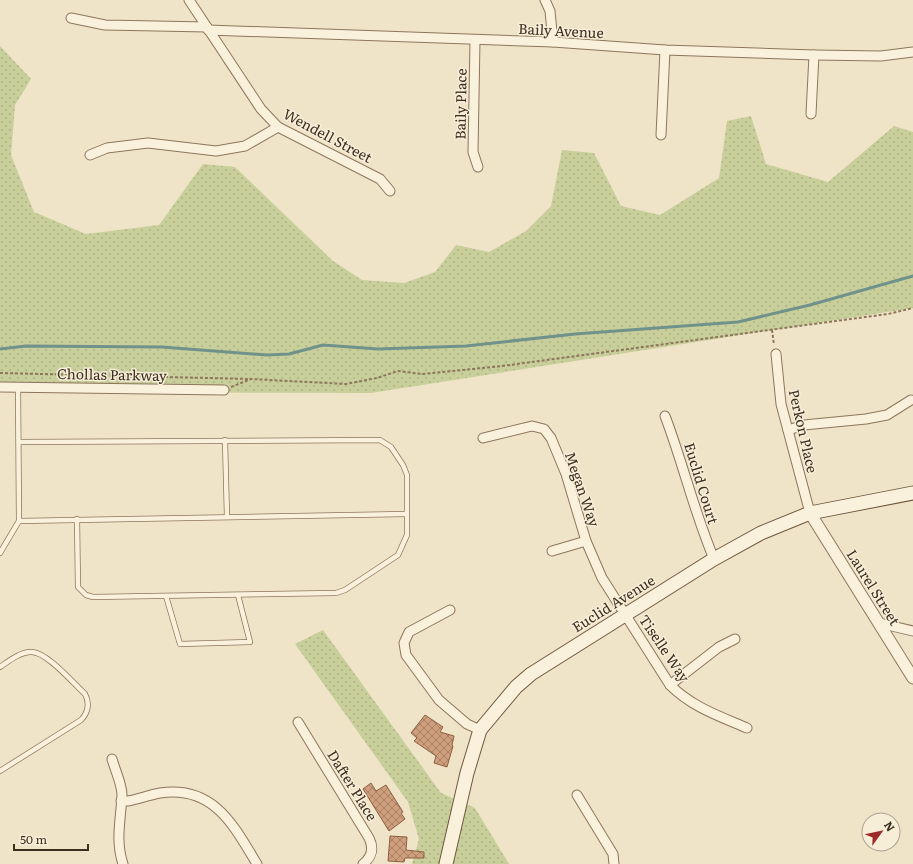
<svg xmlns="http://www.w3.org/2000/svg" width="913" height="864" viewBox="0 0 913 864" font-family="Literata,serif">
<defs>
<pattern id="grass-dots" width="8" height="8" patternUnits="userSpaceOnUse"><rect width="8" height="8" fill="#c9cf9b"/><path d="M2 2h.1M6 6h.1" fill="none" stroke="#aeb285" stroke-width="1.8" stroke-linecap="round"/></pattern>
<pattern id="building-cross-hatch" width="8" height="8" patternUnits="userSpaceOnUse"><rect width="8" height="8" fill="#cf9f7d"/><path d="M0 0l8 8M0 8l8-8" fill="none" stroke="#a98266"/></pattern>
</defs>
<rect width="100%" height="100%" fill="#f0e4c8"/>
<g fill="url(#grass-dots)">
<path d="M0 46 31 79 15 105 11 155 34 212 86 234 159 225 203 164 235 167 333 261 362 280 404 283 435 272 456 245 489 252 526 231 551 206 562 150 594 153 621 206 660 215 719 178 727 121 751 116 766 164 828 182 894 126 913 132V308L371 393 0 392Z"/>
<path d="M323 630 441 793 475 808 509 864H412L419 839 408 802 295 644Z"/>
</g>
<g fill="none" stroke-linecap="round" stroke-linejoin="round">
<path stroke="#6f938a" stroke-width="3" d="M0 349 26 346 162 347 267 355 289 354 323 345 378 349 466 346 575 334 738 322 810 305 913 276"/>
</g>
<g fill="url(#building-cross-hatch)" stroke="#8d5f41">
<path d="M425 715 443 727 440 732 454 736 452 745 453 746 447 767 434 763 436 756 414 741 417 738 411 733Z"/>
<path d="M371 783 376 791 386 785 403 812 401 813 405 819 389 831 363 789Z"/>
<path d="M390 836 407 837 406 850 424 852V858H405L404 862 388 861Z"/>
</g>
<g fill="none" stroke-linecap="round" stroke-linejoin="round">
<g stroke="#8d765c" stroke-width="6">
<g id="service">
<path d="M225 440 227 517"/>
<path d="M19 442 380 440 391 447 403 465 407 475V535L398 555 345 590 336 593 93 597 86 595 78 587 77 519"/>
<path d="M19 521 406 514"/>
<path d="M0 553 19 521 18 387"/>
<path d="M166 596 180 644 250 642 238 595"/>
<path d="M0 667C9 661 20 652 31 652 46 651 74 684 85 694 90 703 88 713 81 720L0 771"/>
</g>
</g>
<g stroke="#8d765c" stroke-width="11">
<g id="minor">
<path d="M189 0 261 109 278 127 380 179 390 191"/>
<path d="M545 0 550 11 553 42"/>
<path d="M71 18 105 25 207 27"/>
<path d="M208 30 553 42 665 50 814 55 881 56 913 52"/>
<path d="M475 41 473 152 478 167"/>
<path d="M811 114 814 55"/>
<path d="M661 135 665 50"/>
<path d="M90 155 107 148 148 143 216 151 245 146 278 127"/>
<path d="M776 354 781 404 810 513"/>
<path d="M0 387 224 390"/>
<path d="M665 416C683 463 694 512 714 559"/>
<path d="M788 430 804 425 866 419 887 415 911 400"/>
<path d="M483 438 532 426 544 429 551 438 566 474 586 541 602 578 670 685C692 707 719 716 747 728"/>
<path d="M552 551 586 541"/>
<path d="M450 610 409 632 404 643 406 655 439 700 467 724 480 730"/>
<path d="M879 623 913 631"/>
<path d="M670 685 719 647 735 639"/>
<path d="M298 722 369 838C374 848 372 857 363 864"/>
<path d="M112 759C115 770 122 784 122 795 121 819 115 840 123 864"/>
<path d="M577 795 613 854 614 864"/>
<path d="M121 801H128C139 799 149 795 160 793 214 785 234 826 257 864"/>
</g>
</g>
<g stroke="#8d765c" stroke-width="13">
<path id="tertiary" d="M810 513 913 678"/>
</g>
<g stroke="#6f573f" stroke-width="15">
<path id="secondary" d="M446 864 467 773 480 730 516 687 531 674 714 559 761 533 810 513 913 493"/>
</g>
<g stroke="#8d765c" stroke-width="2" stroke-dasharray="3 2" stroke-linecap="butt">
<path d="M772 330 774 345"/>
<path d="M0 373 250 379"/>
<path d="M231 387 251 379 346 384 377 378 398 371 422 374 502 366 888 314 913 308"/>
</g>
<use href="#service" stroke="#faf1dc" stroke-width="4.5"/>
<use href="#minor" stroke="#faf1dc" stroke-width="9"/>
<use href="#tertiary" stroke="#faf1dc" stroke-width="11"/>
<use href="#secondary" stroke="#faf1dc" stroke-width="13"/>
</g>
<g text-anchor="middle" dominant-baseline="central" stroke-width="3" stroke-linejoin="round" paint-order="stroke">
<g font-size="14" fill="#3d2e20" stroke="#f7eed8">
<text transform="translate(561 30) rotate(3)">Baily Avenue</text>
<text transform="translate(460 104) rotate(-89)">Baily Place</text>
<text transform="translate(328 135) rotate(28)">Wendell Street</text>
<text transform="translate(112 374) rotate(1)">Chollas Parkway</text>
<text transform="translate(804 431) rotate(77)">Perkon Place</text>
<text transform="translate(702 483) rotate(73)">Euclid Court</text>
<text transform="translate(583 489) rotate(71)">Megan Way</text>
<text transform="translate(874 587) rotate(58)">Laurel Street</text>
<text transform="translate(613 603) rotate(-32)">Euclid Avenue</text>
<text transform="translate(665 648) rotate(56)">Tiselle Way</text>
<text transform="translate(353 785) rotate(58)">Dafter Place</text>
</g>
</g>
<g transform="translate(881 832) rotate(57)"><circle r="19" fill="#f7eed8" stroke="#ada18e"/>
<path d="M0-3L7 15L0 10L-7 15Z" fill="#9e2a2b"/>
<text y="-6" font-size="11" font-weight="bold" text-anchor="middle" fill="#3d2e20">N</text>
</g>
<path d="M14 844v6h74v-6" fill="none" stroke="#3d2e20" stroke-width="2"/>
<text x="20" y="844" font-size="12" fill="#3d2e20" stroke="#f7eed8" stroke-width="3" paint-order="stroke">50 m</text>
</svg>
